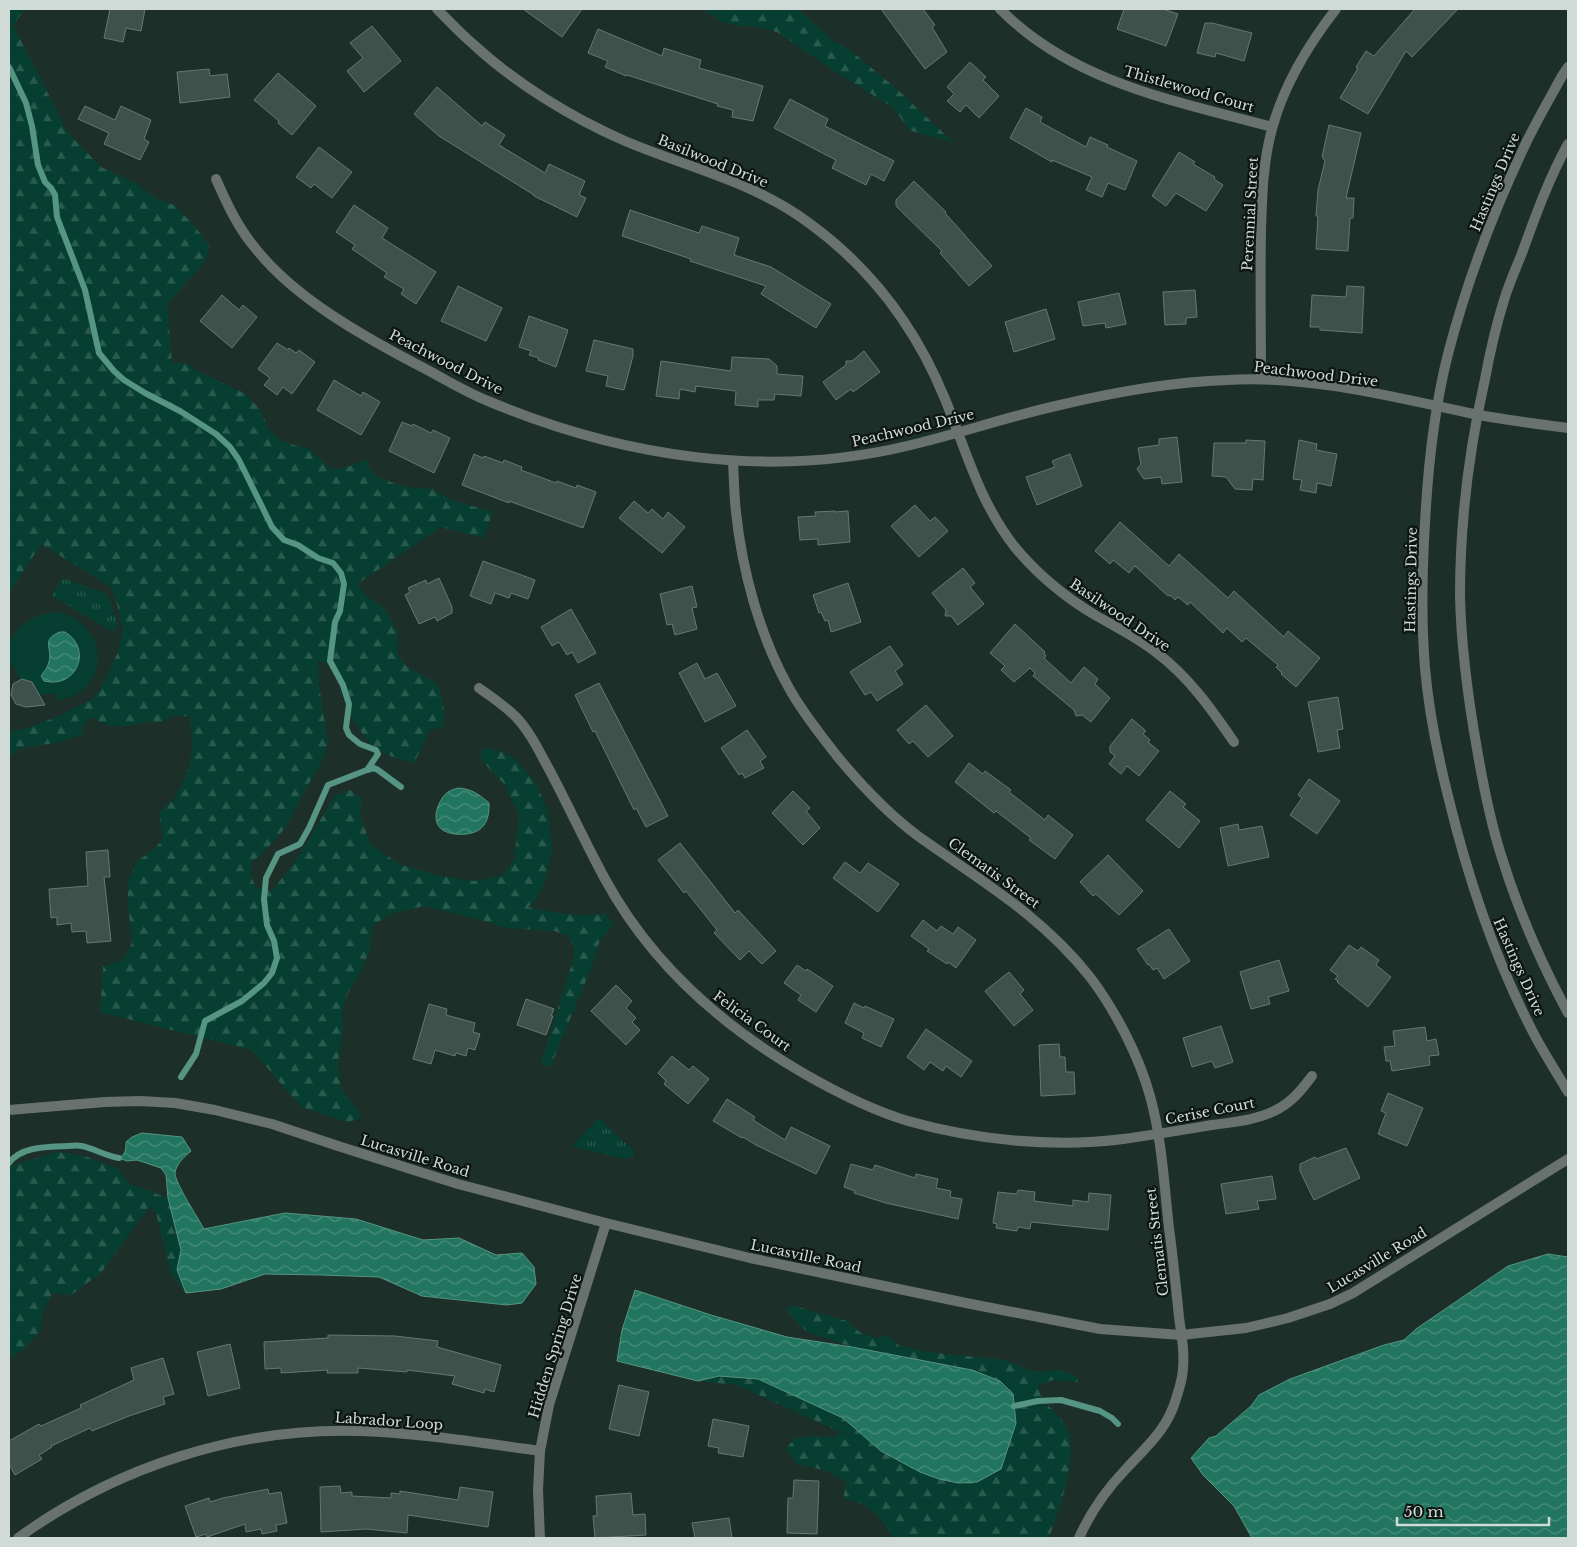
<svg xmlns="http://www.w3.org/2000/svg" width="1577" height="1547" viewBox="0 0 1577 1547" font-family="'Libre Baskerville',serif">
<defs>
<pattern id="forest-firs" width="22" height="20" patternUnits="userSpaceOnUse" patternTransform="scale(1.25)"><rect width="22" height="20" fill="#063f31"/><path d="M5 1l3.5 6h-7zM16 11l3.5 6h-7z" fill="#295a4e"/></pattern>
<pattern id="park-tufts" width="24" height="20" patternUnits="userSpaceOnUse" patternTransform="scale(1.25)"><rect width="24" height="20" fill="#063f31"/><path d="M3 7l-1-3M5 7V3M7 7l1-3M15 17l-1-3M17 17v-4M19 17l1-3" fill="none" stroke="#295a4e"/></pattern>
<pattern id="water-waves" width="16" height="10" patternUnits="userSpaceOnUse" patternTransform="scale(1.25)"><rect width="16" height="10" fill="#22755f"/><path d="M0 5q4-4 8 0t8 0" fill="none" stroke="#4b8e7d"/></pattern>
</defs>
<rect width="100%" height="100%" fill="#1d2f29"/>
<path fill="#063f31" d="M57 612C110 622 113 693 57 700L56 693 37 695V691L32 682 22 679 20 680C18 672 12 667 10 659 4 631 33 613 57 612Z"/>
<g fill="url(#forest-firs)">
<path d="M9 9H25L13 25 68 133 101 167 137 184 157 199 174 205 194 225 210 247 204 263 167 304 172 363H186L197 371 244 393 259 408 270 431 283 442 309 449 332 470 347 467 366 459 372 473 382 479 405 487 432 489 451 500 493 512 483 538 441 527 357 584 366 596 385 609 397 631V654L406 666 438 684 444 710 443 727 430 730 414 763C400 760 382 754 371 744 351 723 341 694 334 667L318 660 319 685 328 744 320 765 304 792 286 827 265 851 251 863V876L256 887 272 891 296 860 335 796 350 790 361 798 360 816 371 845 401 865 441 876 474 881 501 876 514 860 519 816 505 785 485 764 480 756 483 748 497 750 513 757 534 780 548 811 552 848 546 879 535 901 528 907C553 913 578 917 605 914L613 925 600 940 592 966 551 1065 546 1067 541 1063 574 957V946L568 936 555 931 506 928 478 919 423 906 391 914 372 926 370 949 361 971 347 995 342 1012 343 1029 338 1063 341 1089 358 1110 361 1118 348 1122 302 1107 293 1098 252 1050 100 1012 103 967 123 960 132 943 128 904V881L138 860 148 854 163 840 159 812 173 801 190 766 192 742 190 717 175 715 161 722H146L128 726H108L91 717 83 725V735L55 743 21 748 9 757V732L30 727 61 715 93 699 106 679 117 654 123 631 118 608 111 587 41 544 9 593Z"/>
<path d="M703 9H798L833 41 850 50 898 90 953 142 911 131 892 107 836 72 777 32 753 26H739L723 22Z"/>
<path d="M57 1152 82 1155 117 1168 130 1184 168 1198 181 1251 177 1270 186 1293 171 1274 156 1213 149 1207 101 1273 71 1295 52 1293 42 1315 40 1331 24 1349 9 1358V1166Z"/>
<path d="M791 1305 847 1321 861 1333 876 1338 887 1335 900 1346 927 1352 1005 1360 1028 1370 1039 1372 1059 1370 1076 1376 1078 1382 1052 1380 1038 1386C1040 1403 1055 1409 1064 1423 1082 1452 1059 1508 1049 1538H893C879 1514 871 1505 843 1498L847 1482 824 1470 797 1464 786 1448 796 1438 812 1436 835 1437 840 1432 737 1385 698 1381 719 1376 758 1379 843 1418 881 1451 920 1472 939 1479 1001 1469 1016 1423 972 1370 852 1347 806 1331 786 1310Z"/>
</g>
<g fill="url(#park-tufts)">
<path d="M62 578 107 594 118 623 113 632 52 596Z"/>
<path d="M599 1118 634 1151C633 1158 630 1158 624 1159L572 1146Z"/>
</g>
<g fill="url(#water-waves)" stroke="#569483">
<path d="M60 632H65C93 649 77 689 44 681L41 676C44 672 48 667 49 662 53 648 40 640 60 632Z"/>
<path d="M459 788C472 789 480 795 489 803 490 827 478 836 455 834 437 832 432 820 439 804 444 793 449 790 459 788Z"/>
<path d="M142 1133 182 1137 191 1151C185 1156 176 1164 175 1173 175 1183 198 1218 204 1229L285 1213 356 1219 423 1240 459 1238 496 1255 522 1253 534 1267 536 1284 522 1303 507 1305 422 1296 379 1277 321 1275 265 1274 221 1289 186 1293 177 1270 181 1250 168 1198 166 1175 161 1168 137 1160 127 1161 119 1158C126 1154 126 1149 126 1142L132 1137Z"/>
<path d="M1548 1254 1568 1257V1538H1252L1234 1506 1203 1475 1191 1458 1209 1438 1216 1436 1251 1406 1259 1395 1290 1379 1384 1345 1404 1340 1416 1329 1508 1266Z"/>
<path d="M635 1290 711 1315 787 1337 852 1347 972 1370 1000 1381 1013 1394 1016 1423 1001 1469 977 1482 958 1483 939 1479 920 1472 881 1451 843 1418 758 1379 719 1376 698 1381 617 1361 622 1330Z"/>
</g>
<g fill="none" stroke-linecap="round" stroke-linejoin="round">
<g stroke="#569483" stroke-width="6">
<path d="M9 67 26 103 32 126 38 165 45 182 51 188 55 195 57 217 85 290 99 353 114 371 124 380 145 393 180 411 216 434 230 447 239 460 272 527 284 540 298 545 318 558 333 563 341 573 344 584 340 611 335 622 330 661 343 685 349 704 346 728 349 735 360 744 376 750 378 754 367 770 328 785 309 828 300 844 278 854 266 878 264 899 267 925 274 941 277 958 272 973 264 983 242 1001 205 1021 196 1054 181 1077"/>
<path d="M367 770 374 768 378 770 401 787"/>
<path d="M9 1163C21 1146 48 1147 67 1146 71 1146 77 1145 82 1146 95 1149 106 1156 119 1158"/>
<path d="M1014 1406 1038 1401 1061 1400 1100 1411 1112 1418 1118 1424"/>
</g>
</g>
<g fill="#3e524b" stroke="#657972">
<path d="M110 9H145L141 31 126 28 123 42 104 38Z"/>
<path d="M523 9H582L562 37Z"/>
<path d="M881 9H923L935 25 932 27 947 52 925 69Z"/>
<path d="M1124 9H1163L1178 14 1166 46 1117 29Z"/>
<path d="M1415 9H1458L1412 57 1406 51 1368 114 1340 98 1358 68 1356 67 1366 51 1374 56Z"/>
<path d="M1205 23H1212L1252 33 1244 61 1216 53 1215 57 1197 53Z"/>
<path d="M372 26 401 61 364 92 347 71 363 58 350 43Z"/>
<path d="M598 29 662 56 664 48 701 60 699 68 763 86 753 121 732 117 733 110 717 106 718 104 627 75 626 76 605 67 608 61 588 53Z"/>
<path d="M970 62 986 77 983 80 999 96 979 118 966 105 960 112 947 101 954 94 947 87Z"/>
<path d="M209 69 210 76 227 74 230 97 180 103 177 72Z"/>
<path d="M278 73 316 106 292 135 278 123 279 121 254 100Z"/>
<path d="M437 87 482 126 485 122 505 135 499 145 545 173 549 164 585 181 579 195 586 198 577 217 534 196V195L439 136 414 114Z"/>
<path d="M790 99 828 119 825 126 894 161 884 181 871 174 866 185 832 168 836 160 774 128Z"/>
<path d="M85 106 115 120 121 106 151 120 144 139 149 142 140 160 104 144 109 133 78 119Z"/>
<path d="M1026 108 1042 117 1040 122 1086 147 1090 137 1108 145 1107 147 1137 161 1125 190 1108 183 1102 197 1086 190 1092 177 1052 160V162L1010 138Z"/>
<path d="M1329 125 1361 133 1346 198H1354L1353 218H1350L1348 251 1316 249 1318 216H1316L1318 190 1325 161 1322 157Z"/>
<path d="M319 147 352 172 332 198 314 184 311 188 296 177Z"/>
<path d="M1179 152 1195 162 1193 164 1215 177 1214 179 1223 185 1206 211 1176 193 1166 206 1152 196Z"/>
<path d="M914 181 946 212 945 213 992 266 969 286 940 253 942 251 896 206V200Z"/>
<path d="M354 205 388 228 382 238 436 272 416 304 401 294 404 289 384 277 387 273 352 249 355 245 336 232Z"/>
<path d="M630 210 699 233 702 226 739 238 734 255 771 267 831 304 816 328 761 294 766 286 690 261 691 259 622 236Z"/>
<path d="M458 286 502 308 486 341 441 321Z"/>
<path d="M1347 286 1364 287 1362 333 1320 330V327H1310L1312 295 1346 297Z"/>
<path d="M1195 290 1197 317 1186 318V324L1165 325 1163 292Z"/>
<path d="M1119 293 1126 324 1106 328 1105 323 1083 326 1078 302Z"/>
<path d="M222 295 239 310 243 305 257 317 232 348 200 321Z"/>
<path d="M1046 309 1055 339 1014 352 1005 322Z"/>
<path d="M529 316 568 330 556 367 538 360 539 358 529 355 531 351 519 347Z"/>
<path d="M594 340 633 349V356L624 390 606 386 608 376 586 371Z"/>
<path d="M277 343 288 350 289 348 296 353 299 350 315 362 292 394 283 387 277 395 264 385 270 378 258 369Z"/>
<path d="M864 351 880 372 853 392 851 389 836 400 823 382 846 365V361H852Z"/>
<path d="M732 357 769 359 777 366V374L803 376 801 396 775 394 774 400H758V407L735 405 736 391 696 386 695 392 680 389 679 399 656 396 661 361 731 371Z"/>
<path d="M334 380 361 396 363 392 380 402 361 435 317 410Z"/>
<path d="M402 422 412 426 413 424 431 433 433 430 450 438 434 473 389 451Z"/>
<path d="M1177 437 1182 482 1162 484 1161 477 1144 479 1137 469 1141 464 1138 448 1159 445V439Z"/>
<path d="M1246 440 1265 441 1263 480 1253 479 1252 490 1235 489 1226 477 1212 476 1214 443H1246Z"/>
<path d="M1299 440 1317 444 1316 450 1337 454 1331 486 1317 483 1316 493 1300 490 1302 480 1293 479Z"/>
<path d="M474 454 483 458 484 456 503 463 504 460 522 467 521 470 556 483 557 481 576 488 577 485 596 492 583 528 509 501V503L462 485Z"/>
<path d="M1070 454 1082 486 1037 505 1026 477 1055 467 1052 461Z"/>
<path d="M634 501 648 513 652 509 663 519 668 512 685 527 662 553 619 518Z"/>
<path d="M915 505 930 521 935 517 948 531 919 557 891 526Z"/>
<path d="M835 511V512L848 511 850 542 818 545V539L800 540 798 517 816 516 815 512Z"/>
<path d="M1120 522 1169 566 1179 554 1228 598 1234 591 1284 637 1288 631 1320 658 1296 687 1281 674 1282 673 1276 667 1278 665 1246 638 1242 642 1227 628 1223 633 1190 602 1188 605 1178 597 1175 600 1170 595 1168 596 1135 566 1129 573 1113 560 1110 564 1095 551Z"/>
<path d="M483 561 535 580 528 599 511 593 509 598 495 593 491 604 470 596Z"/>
<path d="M963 568 975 583 970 587 984 604 958 625 951 616H945L946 610 932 593Z"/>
<path d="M439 578 452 607V613L437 621 435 617 419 624 405 595 410 592 408 588 426 580 427 584Z"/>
<path d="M848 583 861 622 831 632 828 620 825 621 821 612 819 613 813 595Z"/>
<path d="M692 586 697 607 692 608 697 629 675 635 672 624 667 625 660 594Z"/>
<path d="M571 609 596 653 578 663 572 652 567 655 559 642 552 646 541 627Z"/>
<path d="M1015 624 1045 652 1044 653 1046 656 1044 658 1071 683 1084 667 1098 679 1095 684 1110 698 1091 722 1082 715 1076 716 1074 710 1033 676 1035 673 1030 668 1014 682 1001 670 1005 666 990 653Z"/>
<path d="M890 646 903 665 895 671 903 684 877 701 871 692 865 695 850 672Z"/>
<path d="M697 663 705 679 717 673 736 706 705 722 679 673Z"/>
<path d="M22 679 32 682 45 705 26 707 16 704 11 695 13 684Z"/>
<path d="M599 683 668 816 646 827 636 808 634 810 595 731 593 732 575 695Z"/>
<path d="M1338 697 1343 729 1337 730 1340 748 1318 752 1308 702Z"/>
<path d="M926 705 953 736 928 757 913 741 909 744 897 730Z"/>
<path d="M1132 719 1146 731 1143 734 1150 740 1148 742 1159 751 1139 776 1127 766 1121 774 1109 764 1115 756 1110 752V746Z"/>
<path d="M747 730 766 757 760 761 764 768 745 778 742 773 739 775 721 748Z"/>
<path d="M969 763 983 774 985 771 1011 790 1009 792 1045 820 1048 815 1073 835 1055 859 1029 840 1031 838 996 811 994 813 955 782Z"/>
<path d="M1309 779 1340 801 1317 834 1290 815 1302 798 1298 795Z"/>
<path d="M793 791 810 808 806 811 820 828 803 845 772 813Z"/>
<path d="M1170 791 1186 804 1183 807 1200 821 1179 848 1146 820Z"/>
<path d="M1238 824 1239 830 1262 826 1269 857 1228 866 1220 828Z"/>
<path d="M680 843 735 913 738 910 776 951 762 964 749 951 740 960 714 933 717 930 686 891 684 893 658 860Z"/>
<path d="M108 850 110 877H104L111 941 87 943 86 931 72 932 71 923 57 925V917L51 918 49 889 88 886 86 852Z"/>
<path d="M1108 855 1143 891 1119 915 1096 894 1093 896 1080 882Z"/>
<path d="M845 862 860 873 868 863 899 884 878 912 833 878Z"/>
<path d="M923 920 937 931 941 926 953 934 958 927 976 940 956 968 948 962 947 964 927 951 929 949 911 936Z"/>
<path d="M1169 929 1190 961 1164 979 1157 968 1153 970 1149 964 1148 965 1137 949Z"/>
<path d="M1349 945 1358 951 1361 947 1379 960 1376 965 1391 977 1368 1007 1337 982 1338 981 1335 979 1338 976 1330 970Z"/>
<path d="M1279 960 1289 991 1268 997 1270 1004 1251 1009 1240 972Z"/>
<path d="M797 965 806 971 807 969 833 986 816 1012 798 1000 801 995 784 983Z"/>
<path d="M1009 972 1024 990 1020 994 1033 1010 1014 1026 985 991Z"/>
<path d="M616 985 632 1001 626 1008 636 1018 632 1022 640 1030 626 1045 591 1011Z"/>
<path d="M526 999 554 1009 551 1016H553L546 1035 517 1025Z"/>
<path d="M854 1003 864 1008 865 1006 894 1019 881 1047 862 1038 864 1033 845 1023Z"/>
<path d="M429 1004 447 1009 446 1015 475 1023 473 1032 480 1034 475 1050 468 1048 466 1056 456 1053 455 1056 435 1050 431 1064 413 1059Z"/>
<path d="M1221 1026 1233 1062 1215 1068 1212 1061 1192 1067 1183 1038Z"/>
<path d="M1425 1027 1427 1041 1436 1039 1439 1055 1429 1056 1430 1065 1392 1071 1390 1061H1386L1384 1047 1395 1046 1393 1031Z"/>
<path d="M926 1029 972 1061 961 1077 946 1066 943 1071 930 1062 924 1070 907 1057Z"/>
<path d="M1059 1044 1060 1057H1065L1066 1072H1074L1075 1094 1041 1096 1039 1045Z"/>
<path d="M672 1056 689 1070 693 1066 709 1079 688 1104 664 1084 666 1081 658 1073Z"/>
<path d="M1388 1093 1423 1108 1407 1146 1378 1134 1386 1113 1381 1111Z"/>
<path d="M727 1099 755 1117 753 1120 785 1140 791 1127 830 1146 816 1174 756 1145 743 1137 742 1138 713 1121Z"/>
<path d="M1346 1148 1360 1178 1314 1200 1300 1171V1164L1315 1157 1316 1159Z"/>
<path d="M851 1164 873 1170 875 1165 915 1178 916 1174 938 1179 936 1188 951 1191 950 1197 962 1199 958 1219 886 1203 854 1193 855 1191 844 1187Z"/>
<path d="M1272 1176 1276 1199 1257 1201 1259 1209 1226 1214 1221 1184Z"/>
<path d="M1018 1190 1035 1192 1034 1201 1073 1206V1200L1088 1202 1089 1193 1111 1195 1108 1230 1031 1222 1030 1229 1018 1227 1017 1231 996 1228 997 1224 993 1223 998 1192 1017 1194Z"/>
<path d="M328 1335 395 1336 438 1341 437 1347 501 1365 494 1392 485 1389 484 1393 452 1384 455 1376 407 1370V1372L358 1368V1373H327L328 1370 281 1373V1368L265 1369 264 1342 328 1338Z"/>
<path d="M230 1344 240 1388 208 1396 197 1352Z"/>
<path d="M163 1358 174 1394 163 1397 165 1404 129 1416 92 1431 90 1428 51 1446 52 1447 39 1455 42 1459 15 1475 9 1464V1441L39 1424 41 1426 81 1408 80 1405 134 1380 131 1368Z"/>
<path d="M619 1385 649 1392 639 1436 609 1429Z"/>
<path d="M713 1419 749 1426 743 1457 718 1453 719 1448 708 1446Z"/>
<path d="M794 1480 819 1481 817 1534 787 1533 788 1498H793Z"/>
<path d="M340 1486 341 1493 352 1492V1496L391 1498V1493L400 1494V1491L458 1500 460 1487 493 1492 488 1527 408 1515 407 1533 366 1529 321 1532 320 1487Z"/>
<path d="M268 1489 269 1494 281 1492 287 1523 276 1525 277 1531 262 1534 261 1529 246 1532 245 1524 207 1537 206 1534 196 1537 185 1506 209 1498 210 1502 223 1498Z"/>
<path d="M631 1493 633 1515 645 1514 646 1535 595 1538 593 1516H597L596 1496Z"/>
<path d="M729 1518 732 1538H695L692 1523Z"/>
</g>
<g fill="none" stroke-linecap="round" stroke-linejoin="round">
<g stroke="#69726e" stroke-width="10">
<path d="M437 9C449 21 460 33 473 44 515 83 572 118 625 141 686 167 755 182 809 223 871 268 916 328 945 399 966 450 979 501 1014 546 1036 573 1065 597 1095 615 1116 627 1138 638 1157 653 1189 677 1212 710 1234 742"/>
<path d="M1000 9C1073 83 1176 101 1272 127"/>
<path d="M216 179C227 204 238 228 256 249 295 298 361 335 416 364 440 376 463 391 488 401 621 457 769 480 911 445 961 433 1010 416 1060 405 1115 392 1171 382 1227 380 1310 375 1393 397 1474 414 1505 420 1537 424 1568 428"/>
<path d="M1261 379C1261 329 1260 280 1261 230 1262 196 1263 162 1272 129 1284 84 1308 45 1336 9"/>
<path d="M733 461C734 478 734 495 736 512 742 570 760 637 789 688 802 712 820 734 837 756 861 785 887 813 918 836 981 881 1041 915 1090 977 1115 1010 1139 1056 1150 1096 1162 1139 1164 1184 1169 1228 1173 1258 1176 1287 1179 1317 1181 1333 1185 1351 1183 1368 1183 1378 1179 1389 1176 1399 1167 1430 1146 1447 1125 1470 1106 1490 1090 1513 1079 1538"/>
<path d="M479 688C492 697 505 706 516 717 531 733 540 753 550 771 569 807 586 844 605 879 650 962 722 1026 803 1073 836 1092 871 1110 908 1121 975 1140 1054 1148 1123 1139 1153 1135 1182 1130 1212 1125 1235 1122 1258 1120 1278 1109 1293 1101 1303 1088 1312 1076"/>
<path d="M18 1538C116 1467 238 1427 360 1431 420 1433 481 1443 540 1451"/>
<path d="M540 1538 538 1490 540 1451 549 1405 606 1223"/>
</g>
<g stroke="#69726e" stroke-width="10">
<path d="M1568 67 1562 76C1550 98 1537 120 1526 143 1494 210 1467 281 1448 354 1434 409 1428 466 1425 523 1422 572 1421 620 1425 668 1429 713 1438 757 1449 800 1469 882 1496 962 1535 1036 1545 1055 1557 1073 1568 1092"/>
<path d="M1568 144C1549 178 1535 217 1522 253 1516 268 1509 284 1504 300 1496 326 1490 352 1485 379 1469 450 1460 523 1460 595 1461 646 1468 698 1477 749 1483 784 1490 820 1501 855 1518 910 1541 963 1568 1013"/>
<path d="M9 1110 105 1102 140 1101 175 1103 215 1110 272 1124 338 1146 458 1184 606 1223 750 1258 966 1303 1100 1329 1181 1335 1246 1328 1288 1318 1330 1304 1353 1293 1568 1159"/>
</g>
</g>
<g text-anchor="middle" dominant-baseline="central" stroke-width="4.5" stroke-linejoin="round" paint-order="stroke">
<g font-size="14" fill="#d0dbd7" stroke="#0d1512">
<text transform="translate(1189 89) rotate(16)">Thistlewood Court</text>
<text transform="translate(713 161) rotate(22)">Basilwood Drive</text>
<text transform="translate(1495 182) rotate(-67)">Hastings Drive</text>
<text transform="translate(1250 214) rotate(-87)">Perennial Street</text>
<text transform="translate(446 362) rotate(27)">Peachwood Drive</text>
<text transform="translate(1316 374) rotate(7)">Peachwood Drive</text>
<text transform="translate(913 428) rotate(-13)">Peachwood Drive</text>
<text transform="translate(1411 580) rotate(-89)">Hastings Drive</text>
<text transform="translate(1120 615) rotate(34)">Basilwood Drive</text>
<text transform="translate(994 873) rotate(36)">Clematis Street</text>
<text transform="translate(1519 967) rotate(66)">Hastings Drive</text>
<text transform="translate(752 1021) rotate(36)">Felicia Court</text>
<text transform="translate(1210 1111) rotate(-11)">Cerise Court</text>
<text transform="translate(415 1156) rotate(17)">Lucasville Road</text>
<text transform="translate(1157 1242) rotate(-97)">Clematis Street</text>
<text transform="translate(806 1256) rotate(12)">Lucasville Road</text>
<text transform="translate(1377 1260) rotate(-31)">Lucasville Road</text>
<text transform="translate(555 1346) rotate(-73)">Hidden Spring Drive</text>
<text transform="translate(389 1421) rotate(4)">Labrador Loop</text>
</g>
</g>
<rect width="1577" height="1547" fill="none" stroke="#d0dbd7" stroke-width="20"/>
<path d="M1397 1517v8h152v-8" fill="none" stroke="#d0dbd7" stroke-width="2.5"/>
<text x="1404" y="1517" font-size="15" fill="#d0dbd7" stroke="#0d1512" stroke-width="4" paint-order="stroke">50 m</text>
</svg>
